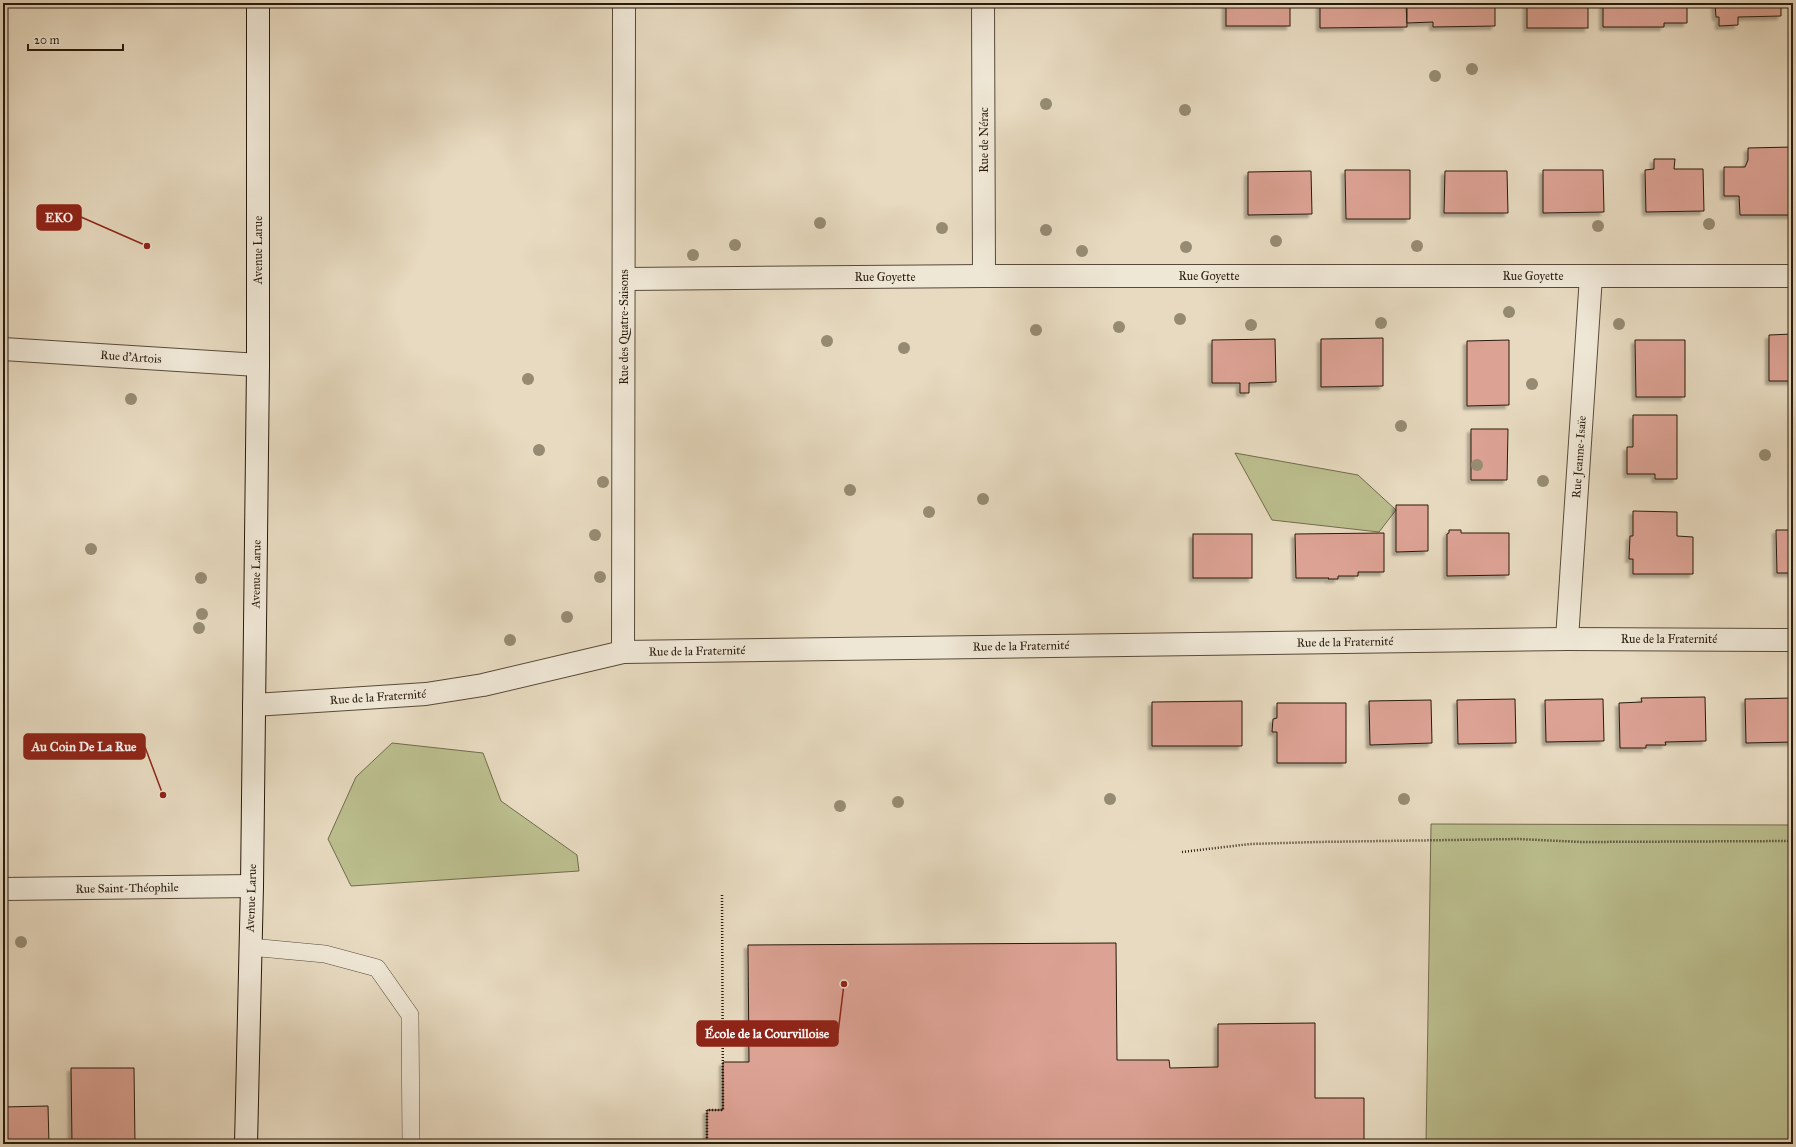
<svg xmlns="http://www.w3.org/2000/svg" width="1796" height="1147" viewBox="0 0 1796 1147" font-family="'IM FELL Great Primer',serif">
<defs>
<filter id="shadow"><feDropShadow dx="-3.5" dy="3.5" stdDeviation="1" flood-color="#0004"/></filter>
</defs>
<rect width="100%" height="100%" fill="#e7dac0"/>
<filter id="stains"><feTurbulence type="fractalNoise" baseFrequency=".005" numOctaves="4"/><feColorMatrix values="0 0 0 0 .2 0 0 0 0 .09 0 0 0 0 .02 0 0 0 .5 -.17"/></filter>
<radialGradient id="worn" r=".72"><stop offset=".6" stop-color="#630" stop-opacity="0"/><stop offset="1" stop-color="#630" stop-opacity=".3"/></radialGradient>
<g fill="#bbbe8e" stroke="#726c4d">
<path d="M1235 453 1358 475 1396 510 1379 532 1272 520Z"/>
<path d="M392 743 483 753 501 801 577 855 579 871 351 886 328 839 356 777Z"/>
<path d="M1431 824 1793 825V1144H1426Z"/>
</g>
<g fill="#dca294" stroke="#281a0c" filter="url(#shadow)">
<rect x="1226" y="3" width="64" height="23"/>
<path d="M1320 3H1406L1407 27 1320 28Z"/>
<path d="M1407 3H1495V26L1433 27V22L1407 23Z"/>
<rect x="1527" y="3" width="61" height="25"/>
<path d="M1603 3H1687V23H1664V27H1603Z"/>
<path d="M1715 3H1781V16L1738 17V25L1719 26V17H1716Z"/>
<path d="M1793 147V215H1740L1739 196H1724V167H1745L1748 160V148Z"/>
<path d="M1654 159H1675L1674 169H1703L1704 211 1646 212 1645 170 1654 169Z"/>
<path d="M1345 170H1410V219H1346Z"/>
<path d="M1543 170H1603L1604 212 1543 213Z"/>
<path d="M1311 171 1312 214 1248 215V172Z"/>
<path d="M1445 171H1507L1508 213H1444Z"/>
<path d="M1793 334V381H1769V335Z"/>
<path d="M1383 338V386L1321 387V339Z"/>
<path d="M1275 339 1276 382 1249 383V393H1240V383H1212V340Z"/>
<path d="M1509 340V405L1467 406V341Z"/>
<path d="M1635 340H1685V397H1636Z"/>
<path d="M1633 415H1677V479H1655V474H1627V447H1633Z"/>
<path d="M1471 429H1508L1507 480H1471Z"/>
<path d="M1396 505H1428V551L1396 552Z"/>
<path d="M1633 511 1677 512V536L1693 537V574H1633V559H1629L1630 536H1633Z"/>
<path d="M1449 530H1461V533H1509V575L1447 576V534L1449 533Z"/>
<path d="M1776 530H1793V573H1777Z"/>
<path d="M1384 533V572H1358V576H1338V579H1328L1329 578H1296L1295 534Z"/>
<rect x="1193" y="534" width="59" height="44"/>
<path d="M1705 697 1706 741 1665 742 1666 745H1646V748H1620L1619 703 1642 702 1641 698Z"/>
<path d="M1793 698V742L1746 743 1745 699Z"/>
<path d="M1515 699 1516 743 1458 744 1457 700Z"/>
<path d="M1603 699 1604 741 1546 742 1545 700Z"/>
<path d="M1431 700 1432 743 1370 745 1369 701Z"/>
<path d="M1242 701V746H1152V702Z"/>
<path d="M1277 703H1346V763H1277V732H1272L1273 719 1277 718Z"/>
<path d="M1116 943 1117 1060H1169L1170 1068 1218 1067V1024L1315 1023V1098H1364V1144H707V1110H723V1062H749L748 945Z"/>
<path d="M71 1068H134L135 1144H72Z"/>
<path d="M48 1106 49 1144H3V1107Z"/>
</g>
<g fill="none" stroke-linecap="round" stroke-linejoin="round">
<g stroke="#584a39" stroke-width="18">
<path id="lane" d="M250 947 325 954 377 968 410 1015 411 1144"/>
</g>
<g stroke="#584a39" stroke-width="24">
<g id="street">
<path d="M983 3 984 276"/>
<path d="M625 279 984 276H1793"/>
<path d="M3 349 258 365"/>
<path d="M1567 639 1591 276"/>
<path d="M623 652 624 3"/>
<path d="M254 705 426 694 483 685 623 652 1567 639 1793 640"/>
<path d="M3 889 252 886"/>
</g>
</g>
<g stroke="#281a0c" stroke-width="24">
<path id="secondary" d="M246 1144 252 886 258 365V3"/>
</g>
<g stroke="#281a0c" stroke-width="2.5" stroke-dasharray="1 2" stroke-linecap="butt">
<path d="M1182 852 1250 844 1317 842 1518 839 1582 842 1793 841"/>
<path d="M707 1144V1110H723L722 894"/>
</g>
<use href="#lane" stroke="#efe7d6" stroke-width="17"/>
<use href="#street" stroke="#efe7d6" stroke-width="22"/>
<use href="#secondary" stroke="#efe7d6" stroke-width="22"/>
</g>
<g fill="#968b72">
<circle cx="1472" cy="69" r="6"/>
<circle cx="1435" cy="76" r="6"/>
<circle cx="1046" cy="104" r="6"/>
<circle cx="1185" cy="110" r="6"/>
<circle cx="820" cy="223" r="6"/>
<circle cx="1709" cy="224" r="6"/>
<circle cx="1598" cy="226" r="6"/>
<circle cx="942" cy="228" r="6"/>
<circle cx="1046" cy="230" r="6"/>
<circle cx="1276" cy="241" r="6"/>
<circle cx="735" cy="245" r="6"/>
<circle cx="1417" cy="246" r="6"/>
<circle cx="1186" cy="247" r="6"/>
<circle cx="1082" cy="251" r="6"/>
<circle cx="693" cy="255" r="6"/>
<circle cx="1509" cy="312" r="6"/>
<circle cx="1180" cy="319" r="6"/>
<circle cx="1381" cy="323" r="6"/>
<circle cx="1619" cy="324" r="6"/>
<circle cx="1251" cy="325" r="6"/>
<circle cx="1119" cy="327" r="6"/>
<circle cx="1036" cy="330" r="6"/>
<circle cx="827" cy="341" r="6"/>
<circle cx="904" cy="348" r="6"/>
<circle cx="528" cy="379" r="6"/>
<circle cx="1532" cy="384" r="6"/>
<circle cx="131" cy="399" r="6"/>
<circle cx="1401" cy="426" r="6"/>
<circle cx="539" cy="450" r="6"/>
<circle cx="1765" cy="455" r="6"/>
<circle cx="1477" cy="465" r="6"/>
<circle cx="1543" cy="481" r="6"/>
<circle cx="603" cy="482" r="6"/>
<circle cx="850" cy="490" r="6"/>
<circle cx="983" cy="499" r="6"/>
<circle cx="929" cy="512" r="6"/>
<circle cx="595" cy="535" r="6"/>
<circle cx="91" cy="549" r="6"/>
<circle cx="600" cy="577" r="6"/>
<circle cx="201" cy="578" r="6"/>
<circle cx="202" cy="614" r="6"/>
<circle cx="567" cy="617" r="6"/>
<circle cx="199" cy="628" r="6"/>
<circle cx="510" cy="640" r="6"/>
<circle cx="1110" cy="799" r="6"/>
<circle cx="1404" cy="799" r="6"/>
<circle cx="898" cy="802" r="6"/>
<circle cx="840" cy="806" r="6"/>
<circle cx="21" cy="942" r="6"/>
</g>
<g text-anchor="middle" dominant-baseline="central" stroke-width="3" stroke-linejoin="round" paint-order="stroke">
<g font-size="12" fill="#281a0c" stroke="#efe7d6">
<text transform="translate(984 140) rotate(-90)">Rue de Nérac</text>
<text transform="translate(258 250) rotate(-90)">Avenue Larue</text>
<text x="1209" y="276">Rue Goyette</text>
<text x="1533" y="276">Rue Goyette</text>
<text x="885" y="277">Rue Goyette</text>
<text transform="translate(624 327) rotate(-90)">Rue des Quatre-Saisons</text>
<text transform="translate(131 357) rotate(4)">Rue d'Artois</text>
<text transform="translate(1579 457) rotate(-86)">Rue Jeanne-Isaïe</text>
<text transform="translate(256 574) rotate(-89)">Avenue Larue</text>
<text x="1669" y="639">Rue de la Fraternité</text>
<text transform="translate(1345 642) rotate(-1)">Rue de la Fraternité</text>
<text transform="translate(1021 646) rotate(-1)">Rue de la Fraternité</text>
<text transform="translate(697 651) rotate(-1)">Rue de la Fraternité</text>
<text transform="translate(378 697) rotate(-4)">Rue de la Fraternité</text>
<text transform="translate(127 888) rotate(-1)">Rue Saint-Théophile</text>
<text transform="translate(251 898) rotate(-88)">Avenue Larue</text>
</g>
</g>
<path fill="none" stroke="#8f2418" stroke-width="1.5" d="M147 246L81 217M163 795L145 747M844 984L838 1033"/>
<g fill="#8f2418" stroke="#efe7d6" stroke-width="1.5">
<circle cx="147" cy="246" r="4"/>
<circle cx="163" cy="795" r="4"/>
<circle cx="844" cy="984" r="4"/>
</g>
<g fill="#8f2418" stroke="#8f2418" stroke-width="1.5">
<rect x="37" y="205" width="44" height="25" rx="4"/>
<rect x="24" y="734" width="121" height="25" rx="4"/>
<rect x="697" y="1021" width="141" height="25" rx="4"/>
</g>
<g font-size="13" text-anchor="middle" font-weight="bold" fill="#fff">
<text x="59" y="222">EKO</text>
<text x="84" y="751">Au Coin De La Rue</text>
<text x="767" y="1038">École de la Courvilloise</text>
</g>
<rect width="1796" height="1147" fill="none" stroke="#e7dac0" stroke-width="16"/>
<rect x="4" y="4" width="1788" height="1139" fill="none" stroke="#281a0c" stroke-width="2"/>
<rect x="8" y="8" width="1780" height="1131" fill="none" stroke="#281a0c"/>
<path d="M28 44v6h95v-6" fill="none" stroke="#281a0c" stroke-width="2"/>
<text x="34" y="44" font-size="12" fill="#281a0c" stroke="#efe7d6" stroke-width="3" paint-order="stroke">20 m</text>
<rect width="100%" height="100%" filter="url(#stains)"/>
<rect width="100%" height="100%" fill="url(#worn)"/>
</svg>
